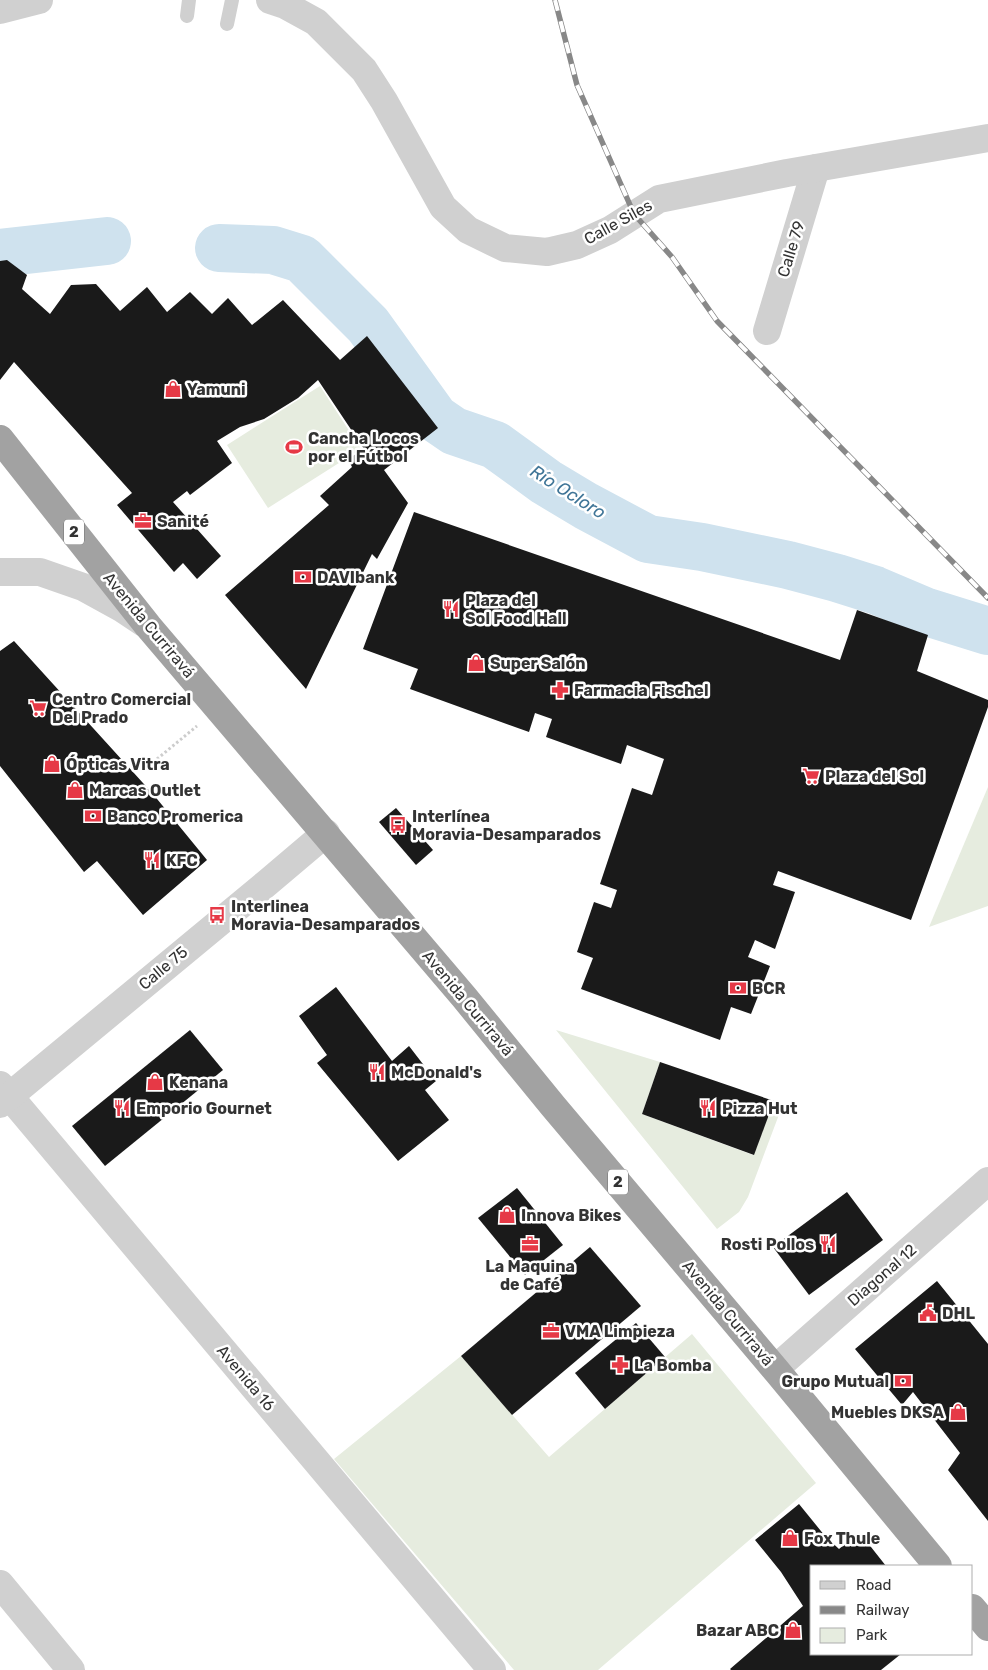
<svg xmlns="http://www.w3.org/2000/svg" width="988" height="1670" viewBox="0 0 988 1670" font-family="Rubik,sans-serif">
<rect width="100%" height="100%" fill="#fff"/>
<g fill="#e6ecdf">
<path d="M320 386 361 449 268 508 227 445Z"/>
<path d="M988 787V906L929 927Z"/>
<path d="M556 1030 660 1062 642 1114 753 1155 774 1101 783 1104 748 1197 739 1212 717 1229Z"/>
<path d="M692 1334 816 1483 598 1670H514L334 1459 461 1356 549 1457Z"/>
</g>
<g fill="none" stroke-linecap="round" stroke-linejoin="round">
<g stroke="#cfe2ee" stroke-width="48">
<path d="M219 248 273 250 302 259 368 325 435 418 454 431 495 445 546 482 586 506 648 539 702 547 788 565 837 578 875 590 927 612 988 631"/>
<path d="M0 253 107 241"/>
</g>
</g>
<g fill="#1a1a1a">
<path d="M7 260 27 275 22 289 50 314 71 285 96 284 120 311 147 287 167 312 190 292 212 314 228 298 252 325 283 300 340 360 367 336 438 428 384 470 408 503 377 559 372 554 306 689 225 595 329 505 320 496 352 467 348 459 364 449 318 380 298 398 264 419 240 427 217 441 232 463 190 495 187 491 173 502 221 556 197 579 183 563 174 572 117 505 132 493 14 362 0 380V261Z"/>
<path d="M414 512 840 660 857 610 928 635 917 671 988 700V707L911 920 778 871 773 885 795 892 775 949 755 940 748 957 770 966 751 1014 731 1007 720 1040 581 989 593 958 577 952 594 902 611 908 617 890 600 884 632 788 652 795 664 759 627 745 621 764 546 737 552 719 535 713 529 732 410 689 418 669 363 649Z"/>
<path d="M14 641 153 794 207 860 143 915 97 861 84 872 0 766V651Z"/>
<path d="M396 808 433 850 416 865 379 822Z"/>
<path d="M336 987 392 1061 409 1046 436 1081 425 1090 449 1120 398 1161 317 1063 327 1055 299 1016Z"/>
<path d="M190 1030 223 1070 105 1166 72 1126Z"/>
<path d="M660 1062 774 1101 754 1155 642 1114Z"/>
<path d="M517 1188 563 1245 525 1275 478 1218Z"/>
<path d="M847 1192 883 1240 809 1295 773 1247Z"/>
<path d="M590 1247 641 1306 512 1415 461 1356Z"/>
<path d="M937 1281 988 1344V1521L948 1470 960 1453 913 1392 902 1405 855 1349Z"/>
<path d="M636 1323 665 1357 605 1409 575 1373Z"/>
<path d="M799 1504 825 1536 839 1549 856 1535 871 1547 886 1566H812V1654H901L881 1670H731L730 1669 803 1606 781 1572 755 1540Z"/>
</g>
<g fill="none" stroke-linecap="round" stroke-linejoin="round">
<path stroke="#cdcdcd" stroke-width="3" stroke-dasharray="2.5 2.5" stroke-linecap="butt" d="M157 759 197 726"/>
<g stroke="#d0d0d0" stroke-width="14">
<path d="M187 16 189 0"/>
<path d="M227 24 232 0"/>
</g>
<g stroke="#d0d0d0" stroke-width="28">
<path d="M767 331 816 168"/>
<path d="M0 1085 492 1670"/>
<path d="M775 1369 988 1181"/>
<path d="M0 1584 71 1670"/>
</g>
<g stroke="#d0d0d0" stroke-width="28">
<path d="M270 0 285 5 316 22 364 70 384 101 443 207 468 230 505 248 547 252 577 245 610 230 659 199 787 173 988 138"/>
<path d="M0 10 39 0"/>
<path d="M0 572H40L83 587 123 609 144 623"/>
<path d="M0 1104 267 883 326 833"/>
</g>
<g stroke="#a2a2a2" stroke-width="28">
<path d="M0 439 148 626 464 997 553 1106 775 1369 938 1566"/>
<path d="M972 1608 988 1627"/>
</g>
<g stroke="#888" stroke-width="5.5">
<path id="rail" d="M555 0 577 85 634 214 672 257 717 321 988 598"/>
</g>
<use href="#rail" stroke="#fff" stroke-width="4" stroke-dasharray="11" stroke-linecap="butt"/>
</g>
<defs>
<g id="shop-bare" transform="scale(1.35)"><path d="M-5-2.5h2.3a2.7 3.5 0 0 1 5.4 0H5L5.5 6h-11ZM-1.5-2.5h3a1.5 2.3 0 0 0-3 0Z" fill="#e63946" stroke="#fff" stroke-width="2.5" paint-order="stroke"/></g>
<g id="stadium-bare" transform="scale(1.35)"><path d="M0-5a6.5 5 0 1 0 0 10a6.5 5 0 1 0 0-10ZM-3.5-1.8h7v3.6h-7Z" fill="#e63946" stroke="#fff" stroke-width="2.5" paint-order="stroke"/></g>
<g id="office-bare" transform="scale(1.35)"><path d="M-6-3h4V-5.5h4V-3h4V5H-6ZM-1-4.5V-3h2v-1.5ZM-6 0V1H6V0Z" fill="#e63946" stroke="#fff" stroke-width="2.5" paint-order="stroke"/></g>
<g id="bank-bare" transform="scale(1.35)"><path d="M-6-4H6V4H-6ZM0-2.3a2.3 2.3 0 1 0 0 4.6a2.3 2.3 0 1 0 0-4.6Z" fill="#e63946" stroke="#fff" stroke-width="2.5" paint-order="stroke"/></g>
<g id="restaurant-bare" transform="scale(1.35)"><path d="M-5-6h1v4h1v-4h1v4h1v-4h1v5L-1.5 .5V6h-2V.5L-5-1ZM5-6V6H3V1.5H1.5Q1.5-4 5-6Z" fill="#e63946" stroke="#fff" stroke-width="2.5" paint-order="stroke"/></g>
<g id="pharmacy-bare" transform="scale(1.35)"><path d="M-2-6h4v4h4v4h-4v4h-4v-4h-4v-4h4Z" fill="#e63946" stroke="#fff" stroke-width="2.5" paint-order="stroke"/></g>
<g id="supermarket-bare" transform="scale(1.35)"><path d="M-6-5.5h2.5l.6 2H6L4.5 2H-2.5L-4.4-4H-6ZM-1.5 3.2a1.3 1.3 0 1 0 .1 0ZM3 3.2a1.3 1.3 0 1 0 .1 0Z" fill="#e63946" stroke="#fff" stroke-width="2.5" paint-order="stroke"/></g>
<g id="bus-bare" transform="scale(1.35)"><path d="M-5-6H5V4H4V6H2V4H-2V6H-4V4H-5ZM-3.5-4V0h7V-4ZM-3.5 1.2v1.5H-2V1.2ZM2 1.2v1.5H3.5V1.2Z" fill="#e63946" stroke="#fff" stroke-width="2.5" paint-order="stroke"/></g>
<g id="civic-bare" transform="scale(1.35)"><path d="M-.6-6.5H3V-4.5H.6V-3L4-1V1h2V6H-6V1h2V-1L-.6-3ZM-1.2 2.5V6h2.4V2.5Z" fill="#e63946" stroke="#fff" stroke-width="2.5" paint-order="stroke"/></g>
</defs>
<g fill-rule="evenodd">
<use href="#shop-bare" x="173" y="389"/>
<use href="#stadium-bare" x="294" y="447"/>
<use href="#office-bare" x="143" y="521"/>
<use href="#bank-bare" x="303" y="577"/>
<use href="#restaurant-bare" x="451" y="609"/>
<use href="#shop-bare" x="476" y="663"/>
<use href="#pharmacy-bare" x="560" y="690"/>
<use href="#supermarket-bare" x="38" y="708"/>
<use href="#shop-bare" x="52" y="764"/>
<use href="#supermarket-bare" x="811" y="776"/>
<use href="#shop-bare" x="75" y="790"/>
<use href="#bank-bare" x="93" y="816"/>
<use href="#bus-bare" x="398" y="825"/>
<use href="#restaurant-bare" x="152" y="860"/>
<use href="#bus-bare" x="217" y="915"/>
<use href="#bank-bare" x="738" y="988"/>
<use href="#restaurant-bare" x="377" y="1072"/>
<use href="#shop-bare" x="155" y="1082"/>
<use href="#restaurant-bare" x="122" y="1108"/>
<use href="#restaurant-bare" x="708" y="1108"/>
<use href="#shop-bare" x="507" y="1215"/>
<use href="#office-bare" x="530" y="1244"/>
<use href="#restaurant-bare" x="828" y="1244"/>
<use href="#civic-bare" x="928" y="1313"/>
<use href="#office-bare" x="551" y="1331"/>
<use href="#pharmacy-bare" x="620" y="1365"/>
<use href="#bank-bare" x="903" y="1381"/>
<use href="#shop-bare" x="958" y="1412"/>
<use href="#shop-bare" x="790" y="1538"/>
<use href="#shop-bare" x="793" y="1630"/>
</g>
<g text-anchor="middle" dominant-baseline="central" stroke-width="5" stroke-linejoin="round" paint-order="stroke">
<g fill="#fff" stroke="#707070" stroke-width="1">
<rect x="64" y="519.5" width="20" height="25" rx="4"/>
<rect x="608" y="1169.5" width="20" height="25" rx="4"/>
</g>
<g font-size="15" font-weight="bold" fill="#333">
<text x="74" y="532">2</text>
<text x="618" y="1182">2</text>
</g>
<g font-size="16" fill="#333" stroke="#fff">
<text transform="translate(618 222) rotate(-29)">Calle Siles</text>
<text transform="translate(791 249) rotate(-73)">Calle 79</text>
<text transform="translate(149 625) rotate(50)">Avenida Curriravá</text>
<text transform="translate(163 968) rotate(-40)">Calle 75</text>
<text transform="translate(468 1003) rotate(50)">Avenida Curriravá</text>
<text transform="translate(882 1275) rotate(-41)">Diagonal 12</text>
<text transform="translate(728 1313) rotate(50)">Avenida Curriravá</text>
<text transform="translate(246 1378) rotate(50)">Avenida 16</text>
</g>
<g font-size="16" font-weight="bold" fill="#333" stroke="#fff" text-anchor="start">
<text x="187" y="389">Yamuni</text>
<text x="308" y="438">Cancha Locos<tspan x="308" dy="18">por el Fútbol</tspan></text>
<text x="157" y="521">Sanité</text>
<text x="317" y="577">DAVIbank</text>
<text x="465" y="600">Plaza del<tspan x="465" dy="18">Sol Food Hall</tspan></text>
<text x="490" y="663">Super Salón</text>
<text x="574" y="690">Farmacia Fischel</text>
<text x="52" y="699">Centro Comercial<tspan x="52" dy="18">Del Prado</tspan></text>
<text x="66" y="764">Ópticas Vitra</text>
<text x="825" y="776">Plaza del Sol</text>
<text x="89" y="790">Marcas Outlet</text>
<text x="107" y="816">Banco Promerica</text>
<text x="412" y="816">Interlínea<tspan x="412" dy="18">Moravia-Desamparados</tspan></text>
<text x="166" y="860">KFC</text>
<text x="231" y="906">Interlinea<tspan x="231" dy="18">Moravia-Desamparados</tspan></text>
<text x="752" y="988">BCR</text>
<text x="391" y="1072">McDonald's</text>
<text x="169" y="1082">Kenana</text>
<text x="136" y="1108">Emporio Gournet</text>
<text x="722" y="1108">Pizza Hut</text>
<text x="521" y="1215">Innova Bikes</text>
<text x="814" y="1244" text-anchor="end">Rosti Pollos</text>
<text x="530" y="1266" text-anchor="middle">La Maquina<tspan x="530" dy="18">de Café</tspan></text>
<text x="942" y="1313">DHL</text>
<text x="565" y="1331">VMA Limpieza</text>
<text x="634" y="1365">La Bomba</text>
<text x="889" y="1381" text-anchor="end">Grupo Mutual</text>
<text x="944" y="1412" text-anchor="end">Muebles DKSA</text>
<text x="804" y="1538">Fox Thule</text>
<text x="779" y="1630" text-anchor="end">Bazar ABC</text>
</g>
<g font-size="18" font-style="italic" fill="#3f7597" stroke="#fff">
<text transform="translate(568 492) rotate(32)">Río Ocloro</text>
</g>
</g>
<rect x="810" y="1565" width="162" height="90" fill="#ffffff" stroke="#adadad"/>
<rect x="820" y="1581" width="25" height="8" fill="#d0d0d0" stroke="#adadad"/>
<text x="856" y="1590" font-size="15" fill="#333333">Road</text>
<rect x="820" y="1606" width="25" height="8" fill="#888888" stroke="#adadad"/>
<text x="856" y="1615" font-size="15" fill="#333333">Railway</text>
<rect x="820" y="1628" width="25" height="15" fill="#e6ecdf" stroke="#adadad"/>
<text x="856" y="1640" font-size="15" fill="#333333">Park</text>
</svg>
